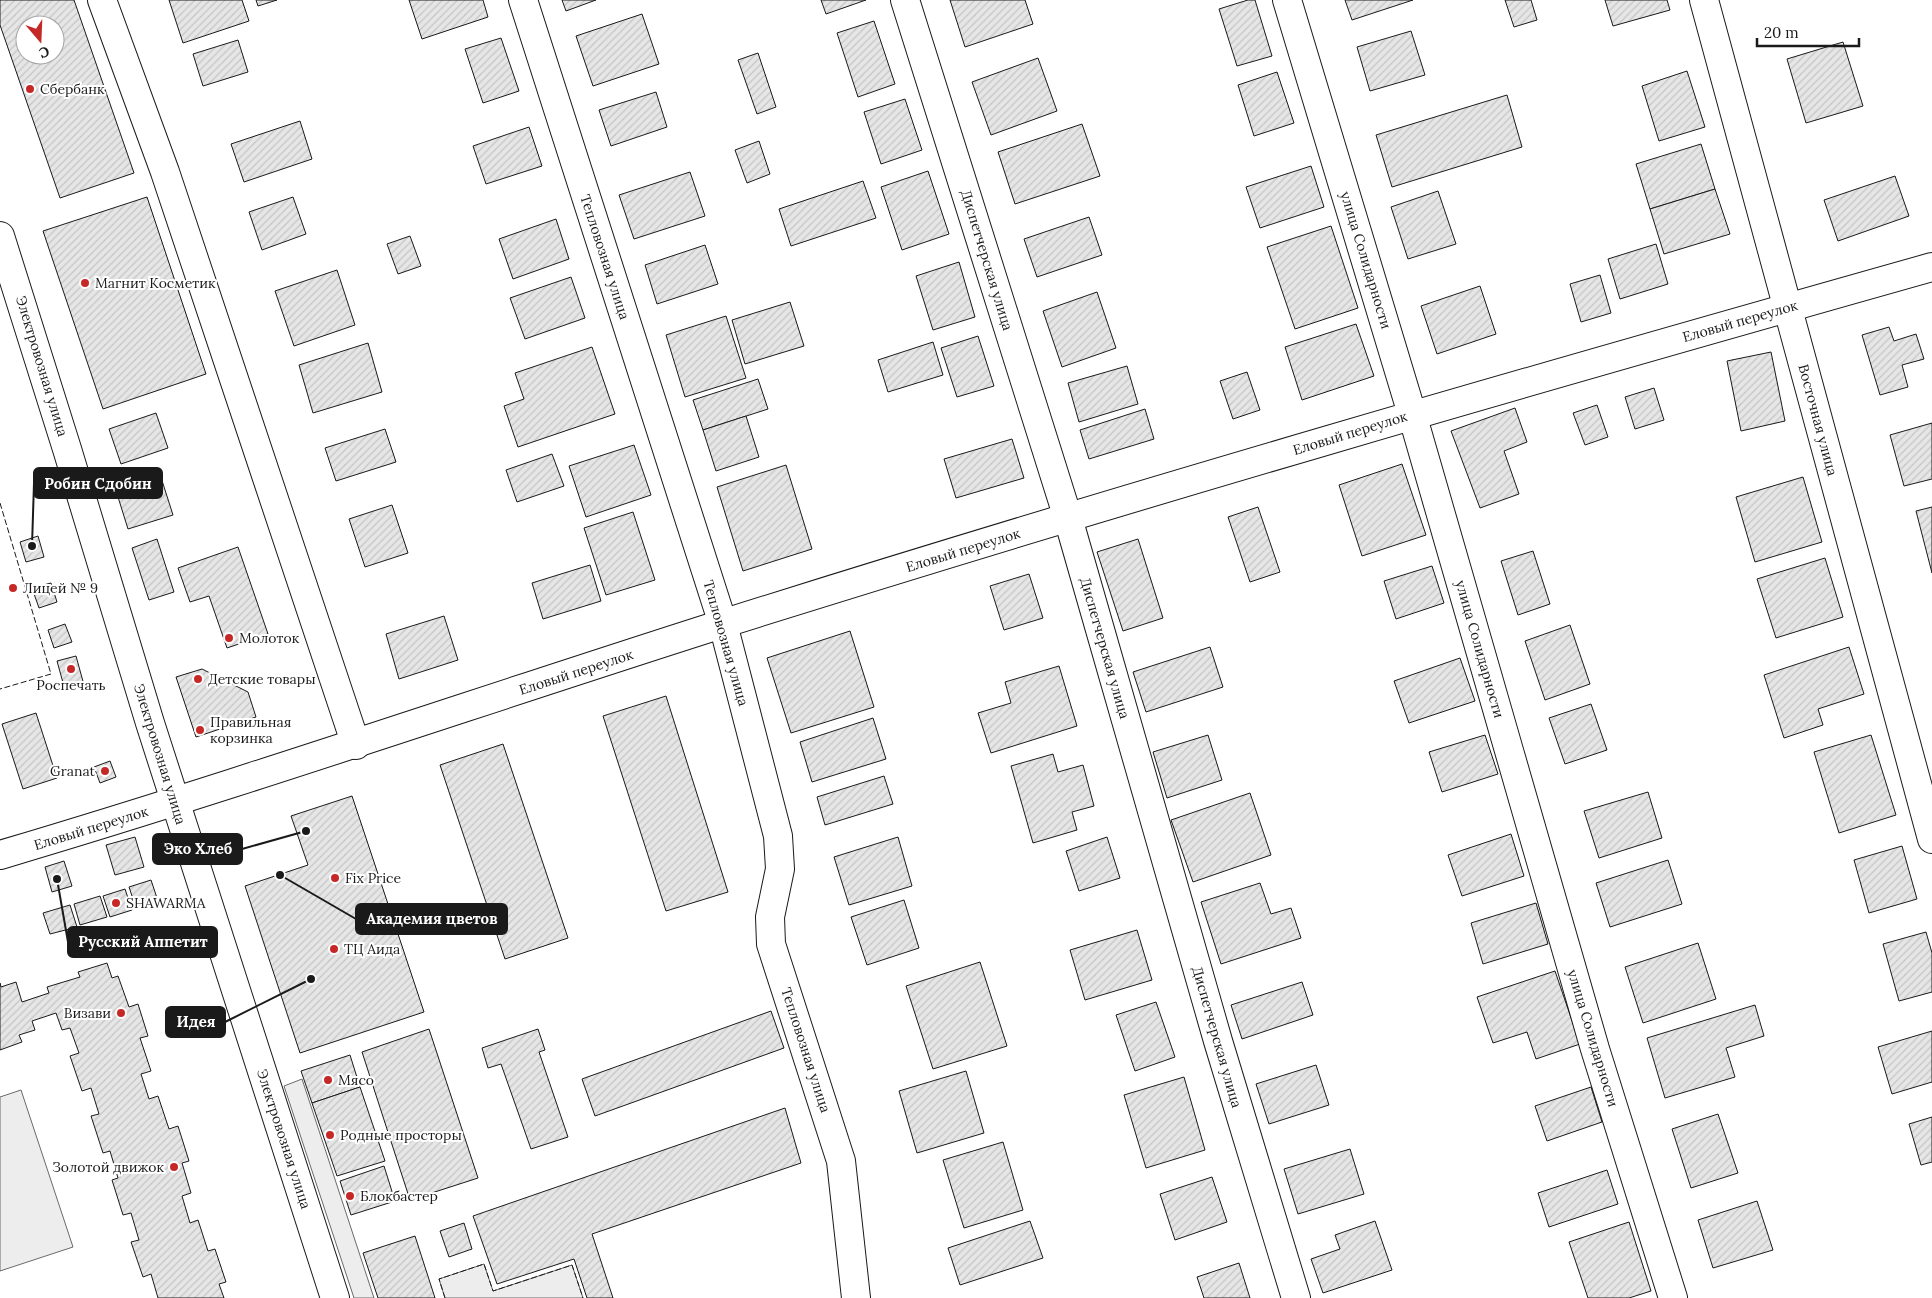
<svg xmlns="http://www.w3.org/2000/svg" width="1932" height="1298" viewBox="0 0 1932 1298" font-family="Lora,serif">
<defs>
<pattern id="building-hatch" width="6" height="6" patternUnits="userSpaceOnUse" patternTransform="scale(1.25)"><rect width="6" height="6" fill="#e6e6e6"/><path d="M-1 1l2-2M0 6l6-6M5 7l2-2" fill="none" stroke="#c5c5c5"/></pattern>
</defs>
<rect width="100%" height="100%" fill="#fff"/>
<g fill="#ededed" stroke="#6a6a6a">
<path d="M302 1079 374 1298H354L284 1086Z"/>
<path d="M21 1090 73 1247 0 1271V1097Z"/>
<path d="M484 1264 493 1291 572 1265 583 1298H445L439 1279Z"/>
</g>
<g fill="url(#building-hatch)" stroke="#1a1a1a" fill-rule="evenodd">
<path d="M0 0H74L134 173 60 198 0 25ZM25 25H55V55H25Z"/>
<path d="M169 0H242L249 21 183 43Z"/>
<path d="M256 0H277L258 6Z"/>
<path d="M409 0H483L488 17 422 39Z"/>
<path d="M562 0H596L566 11Z"/>
<path d="M821 0H866L826 14Z"/>
<path d="M950 0H1025L1033 24 965 47Z"/>
<path d="M1248 0H1255L1272 56 1237 66 1219 9Z"/>
<path d="M1345 0H1413L1352 20Z"/>
<path d="M1505 0H1531L1537 20 1514 27Z"/>
<path d="M1605 0H1667L1670 10 1613 26Z"/>
<path d="M642 14 659 64 593 86 576 36Z"/>
<path d="M874 21 895 84 858 97 837 33Z"/>
<path d="M1411 31 1425 75 1370 91 1357 47Z"/>
<path d="M501 38 519 91 483 103 465 49Z"/>
<path d="M238 40 248 72 203 86 193 54Z"/>
<path d="M1843 42 1863 106 1806 123 1787 59Z"/>
<path d="M758 53 776 107 757 114 738 60Z"/>
<path d="M1038 58 1057 111 991 135 972 82Z"/>
<path d="M1687 71 1705 127 1659 141 1642 86Z"/>
<path d="M1277 72 1294 123 1254 136 1238 85Z"/>
<path d="M656 92 667 127 611 146 599 110Z"/>
<path d="M1507 95 1522 147 1392 187 1376 135Z"/>
<path d="M905 99 922 150 881 164 864 112Z"/>
<path d="M300 121 312 159 244 182 231 144Z"/>
<path d="M1082 124 1100 176 1015 204 998 152Z"/>
<path d="M529 127 542 166 486 184 473 146Z"/>
<path d="M759 141 770 174 747 183 735 150Z"/>
<path d="M1701 144 1715 189 1650 209 1636 164Z"/>
<path d="M1311 166 1324 207 1260 228 1246 187Z"/>
<path d="M928 171 949 234 902 250 881 187Z"/>
<path d="M690 172 705 216 634 239 619 195Z"/>
<path d="M1895 176 1909 216 1838 241 1824 200Z"/>
<path d="M863 181 876 218 791 246 779 209Z"/>
<path d="M1715 189 1730 234 1664 254 1650 209Z"/>
<path d="M1438 191 1456 244 1408 259 1391 207Z"/>
<path d="M147 197 206 374 103 409 43 231Z"/>
<path d="M293 197 306 234 262 250 249 212Z"/>
<path d="M1089 217 1102 255 1037 277 1024 239Z"/>
<path d="M556 219 569 259 513 279 499 239Z"/>
<path d="M1331 226 1358 308 1295 329 1267 247Z"/>
<path d="M410 236 421 266 398 274 387 244Z"/>
<path d="M1656 244 1668 284 1620 299 1608 259Z"/>
<path d="M705 245 718 284 657 304 645 265Z"/>
<path d="M959 262 975 317 933 330 916 276Z"/>
<path d="M337 270 355 325 294 346 275 291Z"/>
<path d="M1600 275 1611 313 1581 322 1570 284Z"/>
<path d="M571 277 585 318 525 339 510 298Z"/>
<path d="M1480 286 1496 334 1437 354 1421 306Z"/>
<path d="M1097 292 1116 348 1062 367 1043 311Z"/>
<path d="M790 302 804 346 745 364 732 320Z"/>
<path d="M726 316 746 378 685 397 666 335Z"/>
<path d="M1356 324 1374 376 1302 400 1285 347Z"/>
<path d="M1889 327 1894 341 1916 334 1924 359 1902 365 1908 387 1880 395 1862 335Z"/>
<path d="M978 336 994 386 957 397 941 348Z"/>
<path d="M933 342 943 375 888 392 878 360Z"/>
<path d="M368 343 382 392 313 413 299 365Z"/>
<path d="M592 347 615 414 518 447 504 406 524 399 515 373Z"/>
<path d="M1771 352 1785 421 1741 431 1727 361Z"/>
<path d="M1127 366 1138 404 1079 422 1068 383Z"/>
<path d="M1247 372 1260 410 1233 419 1220 381Z"/>
<path d="M758 379 768 409 703 430 693 400Z"/>
<path d="M1654 388 1664 420 1635 429 1625 397Z"/>
<path d="M1597 405 1608 437 1585 445 1573 413Z"/>
<path d="M1515 408 1527 442 1504 451 1519 494 1480 508 1451 431Z"/>
<path d="M1145 409 1154 439 1089 459 1080 430Z"/>
<path d="M156 413 168 448 121 464 109 429Z"/>
<path d="M746 416 759 457 716 471 703 430Z"/>
<path d="M1932 423V479L1904 486 1890 435Z"/>
<path d="M385 429 396 462 336 481 325 448Z"/>
<path d="M1012 439 1024 478 956 498 944 459Z"/>
<path d="M634 445 651 495 586 517 569 466Z"/>
<path d="M552 454 564 486 517 502 506 470Z"/>
<path d="M1402 464 1426 535 1362 556 1339 485Z"/>
<path d="M786 465 812 549 743 571 717 487Z"/>
<path d="M158 468 173 515 128 529 113 481Z"/>
<path d="M1803 477 1822 542 1755 562 1736 497Z"/>
<path d="M392 505 408 553 365 567 349 519Z"/>
<path d="M1258 507 1280 572 1250 582 1228 517Z"/>
<path d="M1932 507V573L1916 511Z"/>
<path d="M633 512 655 580 606 595 584 528Z"/>
<path d="M38 536 44 557 26 562 20 542Z"/>
<path d="M157 539 174 592 149 600 132 548Z"/>
<path d="M1138 539 1163 618 1123 631 1097 552Z"/>
<path d="M238 547 268 634 227 648 209 596 190 602 178 568Z"/>
<path d="M1533 551 1550 604 1518 615 1501 561Z"/>
<path d="M1825 558 1843 617 1776 638 1757 579Z"/>
<path d="M590 565 601 601 543 619 532 583Z"/>
<path d="M1432 566 1444 603 1396 619 1384 581Z"/>
<path d="M1029 574 1043 618 1004 630 990 586Z"/>
<path d="M51 583 57 602 39 608 32 588Z"/>
<path d="M444 616 458 660 399 679 386 634Z"/>
<path d="M65 624 72 642 54 648 48 630Z"/>
<path d="M1570 625 1590 684 1545 700 1525 641Z"/>
<path d="M850 631 874 707 791 733 767 658Z"/>
<path d="M1210 647 1223 687 1146 712 1133 672Z"/>
<path d="M1849 647 1864 694 1818 709 1823 725 1784 738 1764 675Z"/>
<path d="M76 656 84 685 65 690 57 661Z"/>
<path d="M1460 658 1475 701 1409 723 1394 681Z"/>
<path d="M1059 666 1077 726 991 753 978 713 1011 703 1005 682Z"/>
<path d="M202 669 248 692 256 717 196 737 176 677Z"/>
<path d="M666 696 728 892 666 911 603 716Z"/>
<path d="M1591 704 1607 750 1565 764 1549 718Z"/>
<path d="M36 713 57 778 23 789 2 724Z"/>
<path d="M873 718 886 759 812 782 800 742Z"/>
<path d="M1208 735 1222 780 1167 798 1153 752Z"/>
<path d="M1485 735 1498 774 1442 792 1429 752Z"/>
<path d="M1871 735 1896 815 1839 833 1814 752Z"/>
<path d="M503 744 568 938 505 959 440 765Z"/>
<path d="M1053 754 1058 772 1083 765 1094 806 1072 812 1077 830 1033 843 1011 766Z"/>
<path d="M110 761 116 777 100 783 94 767Z"/>
<path d="M884 776 893 804 825 825 817 797Z"/>
<path d="M1648 792 1662 838 1599 858 1584 811Z"/>
<path d="M1250 793 1271 855 1193 882 1171 820Z"/>
<path d="M352 796 424 1012 300 1053 245 886 308 865 291 816Z"/>
<path d="M1511 834 1524 876 1462 896 1448 855Z"/>
<path d="M135 837 144 867 115 875 106 845Z"/>
<path d="M898 837 912 886 849 905 834 857Z"/>
<path d="M1107 837 1120 878 1079 891 1066 851Z"/>
<path d="M1902 846 1917 899 1869 913 1854 860Z"/>
<path d="M1668 860 1682 904 1610 927 1596 883Z"/>
<path d="M64 861 72 886 52 892 45 867Z"/>
<path d="M151 880 158 901 136 908 129 887Z"/>
<path d="M1260 883 1271 914 1291 908 1301 938 1221 964 1201 902Z"/>
<path d="M125 889 132 910 110 917 103 896Z"/>
<path d="M100 896 107 917 80 925 74 904Z"/>
<path d="M904 900 919 948 867 965 851 917Z"/>
<path d="M1536 903 1548 944 1483 964 1471 923Z"/>
<path d="M70 905 77 927 50 934 43 913Z"/>
<path d="M1137 930 1152 980 1085 1000 1070 950Z"/>
<path d="M1926 932 1932 953V992L1899 1001 1883 944Z"/>
<path d="M1698 943 1716 999 1643 1023 1625 967Z"/>
<path d="M980 962 1007 1046 933 1069 906 986Z"/>
<path d="M107 963 112 978 118 976 129 1007 138 1004 148 1036 140 1038 151 1071 141 1074 149 1099 158 1096 169 1129 178 1126 189 1161 182 1163 191 1193 182 1196 190 1223 198 1220 208 1251 215 1249 226 1282 219 1284 224 1298H158L151 1274 143 1277 131 1242 139 1240 131 1213 123 1215 112 1180 118 1178 110 1151 103 1153 91 1116 99 1114 91 1088 82 1091 70 1056 79 1053 70 1028 62 1030 56 1013 32 1021 35 1030 19 1035 22 1042 0 1050V983L1 987 16 982 22 1002 49 993 47 987 80 977 78 972Z"/>
<path d="M1555 971 1580 1044 1536 1059 1527 1032 1493 1043 1477 997Z"/>
<path d="M1302 982 1313 1015 1242 1039 1231 1005Z"/>
<path d="M1156 1002 1175 1057 1135 1071 1116 1015Z"/>
<path d="M1755 1005 1764 1036 1726 1048 1735 1077 1665 1098 1647 1038Z"/>
<path d="M771 1011 784 1048 595 1116 582 1079Z"/>
<path d="M429 1029 478 1178 410 1200 362 1052Z"/>
<path d="M538 1029 545 1050 539 1052 568 1137 531 1149 501 1064 488 1068 482 1048Z"/>
<path d="M1932 1031V1082L1892 1094 1878 1047Z"/>
<path d="M350 1055 360 1087 312 1103 301 1071Z"/>
<path d="M1316 1065 1329 1105 1269 1124 1256 1084Z"/>
<path d="M966 1071 984 1133 917 1153 899 1091Z"/>
<path d="M1184 1077 1205 1150 1146 1168 1124 1095Z"/>
<path d="M360 1087 385 1161 337 1176 312 1103Z"/>
<path d="M1591 1087 1602 1122 1547 1141 1535 1106Z"/>
<path d="M785 1108 801 1163 592 1234 613 1298H587L574 1259 497 1284 473 1216Z"/>
<path d="M1718 1114 1738 1173 1691 1188 1672 1129Z"/>
<path d="M1932 1117V1162L1921 1165 1909 1124Z"/>
<path d="M1003 1142 1023 1210 964 1228 943 1160Z"/>
<path d="M1350 1149 1364 1194 1298 1214 1284 1169Z"/>
<path d="M384 1166 395 1201 351 1215 340 1181Z"/>
<path d="M1607 1170 1618 1204 1549 1227 1538 1193Z"/>
<path d="M1212 1177 1227 1222 1175 1240 1160 1194Z"/>
<path d="M1757 1201 1773 1250 1713 1268 1698 1220Z"/>
<path d="M1030 1221 1043 1258 960 1285 948 1248Z"/>
<path d="M1375 1221 1392 1270 1323 1293 1311 1259 1340 1249 1335 1235Z"/>
<path d="M1629 1222 1651 1291 1629 1298H1588L1569 1242Z"/>
<path d="M464 1223 472 1249 449 1257 440 1231Z"/>
<path d="M415 1236 435 1298H378L363 1253Z"/>
<path d="M1239 1263 1250 1298H1204L1197 1277Z"/>
</g>
<g fill="none" stroke-linecap="round" stroke-linejoin="round">
<g stroke="#1a1a1a" stroke-width="30">
<g id="minor">
<path d="M102 0 165 172 356 745"/>
<path d="M523 0 723 624 778 836 780 869 770 917 771 944 841 1161 856 1298"/>
<path d="M905 0 1068 518 1218 1041 1296 1298"/>
<path d="M1287 0 1412 414 1595 1049 1673 1298"/>
<path d="M1704 0 1932 839"/>
<path d="M0 855C243 783 483 700 725 623 1125 497 1528 381 1932 267"/>
</g>
</g>
<g stroke="#1a1a1a" stroke-width="30">
<path id="tertiary" d="M0 236 67 449 150 723 335 1298"/>
</g>
<use href="#minor" stroke="#fff" stroke-width="28"/>
<use href="#tertiary" stroke="#fff" stroke-width="28"/>
<g stroke="#1a1a1a" stroke-width="1" stroke-dasharray="6 2.5" stroke-linecap="butt">
<path d="M0 503 51 674 0 689"/>
<path d="M445 1298 439 1279 484 1264 493 1291 572 1265 583 1298"/>
</g>
</g>
<g fill="#c62828" stroke="#fff" stroke-width="2">
<circle cx="30" cy="89" r="5"/>
<circle cx="85" cy="283" r="5"/>
<circle cx="13" cy="588" r="5"/>
<circle cx="229" cy="638" r="5"/>
<circle cx="71" cy="669" r="5"/>
<circle cx="198" cy="679" r="5"/>
<circle cx="200" cy="730" r="5"/>
<circle cx="105" cy="771" r="5"/>
<circle cx="335" cy="878" r="5"/>
<circle cx="116" cy="903" r="5"/>
<circle cx="334" cy="949" r="5"/>
<circle cx="121" cy="1013" r="5"/>
<circle cx="328" cy="1080" r="5"/>
<circle cx="330" cy="1135" r="5"/>
<circle cx="174" cy="1167" r="5"/>
<circle cx="350" cy="1196" r="5"/>
</g>
<g text-anchor="middle" dominant-baseline="central" stroke-width="4" stroke-linejoin="round" paint-order="stroke">
<g font-size="14" fill="#1a1a1a" stroke="#fff" text-anchor="start">
<text x="40" y="89">Сбербанк</text>
<text x="95" y="283">Магнит Косметик</text>
<text x="23" y="588">Лицей № 9</text>
<text x="239" y="638">Молоток</text>
<text x="208" y="679">Детские товары</text>
<text x="71" y="685" text-anchor="middle">Роспечать</text>
<text x="210" y="722">Правильная<tspan x="210" dy="16">корзинка</tspan></text>
<text x="95" y="771" text-anchor="end">Granat</text>
<text x="345" y="878">Fix Price</text>
<text x="126" y="903">SHAWARMA</text>
<text x="344" y="949">ТЦ Аида</text>
<text x="111" y="1013" text-anchor="end">Визави</text>
<text x="338" y="1080">Мясо</text>
<text x="340" y="1135">Родные просторы</text>
<text x="164" y="1167" text-anchor="end">Золотой движок</text>
<text x="360" y="1196">Блокбастер</text>
</g>
<g font-size="14" fill="#1a1a1a" stroke="#fff">
<text transform="translate(605 257) rotate(72)">Тепловозная улица</text>
<text transform="translate(987 260) rotate(73)">Диспетчерская улица</text>
<text transform="translate(1366 260) rotate(73)">улица Солидарности</text>
<text transform="translate(1740 321) rotate(-16)">Еловый переулок</text>
<text transform="translate(42 366) rotate(73)">Электровозная улица</text>
<text transform="translate(1818 420) rotate(75)">Восточная улица</text>
<text transform="translate(1350 433) rotate(-17)">Еловый переулок</text>
<text transform="translate(963 550) rotate(-17)">Еловый переулок</text>
<text transform="translate(726 643) rotate(74)">Тепловозная улица</text>
<text transform="translate(1105 648) rotate(74)">Диспетчерская улица</text>
<text transform="translate(1480 649) rotate(74)">улица Солидарности</text>
<text transform="translate(576 672) rotate(-18)">Еловый переулок</text>
<text transform="translate(160 754) rotate(73)">Электровозная улица</text>
<text transform="translate(91 828) rotate(-17)">Еловый переулок</text>
<text transform="translate(1217 1037) rotate(74)">Диспетчерская улица</text>
<text transform="translate(1593 1038) rotate(73)">улица Солидарности</text>
<text transform="translate(806 1050) rotate(72)">Тепловозная улица</text>
<text transform="translate(284 1139) rotate(72)">Электровозная улица</text>
</g>
</g>
<path fill="none" stroke="#1a1a1a" stroke-width="2" d="M32 546L34 483M306 831L242 849M280 875L356 919M57 879L68 942M311 979L225 1022"/>
<g fill="#1a1a1a" stroke="#fff" stroke-width="2">
<circle cx="32" cy="546" r="5"/>
<circle cx="306" cy="831" r="5"/>
<circle cx="280" cy="875" r="5"/>
<circle cx="57" cy="879" r="5"/>
<circle cx="311" cy="979" r="5"/>
</g>
<g fill="#1a1a1a" stroke="#1a1a1a" stroke-width="2">
<rect x="34" y="468" width="128" height="30" rx="5"/>
<rect x="153" y="834" width="89" height="30" rx="5"/>
<rect x="356" y="904" width="151" height="30" rx="5"/>
<rect x="68" y="927" width="149" height="30" rx="5"/>
<rect x="166" y="1007" width="59" height="30" rx="5"/>
</g>
<g font-size="15" text-anchor="middle" font-weight="bold" fill="#fff">
<text x="98" y="489">Робин Сдобин</text>
<text x="198" y="854">Эко Хлеб</text>
<text x="432" y="924">Академия цветов</text>
<text x="143" y="947">Русский Аппетит</text>
<text x="196" y="1027">Идея</text>
</g>
<g transform="translate(40 40) rotate(161)"><circle r="24" fill="#ffffff" stroke="#a3a3a3"/>
<path d="M0-4L9 19L0 12L-9 19Z" fill="#c62828"/>
<text y="-8" font-size="14" font-weight="bold" text-anchor="middle" fill="#1a1a1a">С</text>
</g>
<path d="M1757 38v8h102v-8" fill="none" stroke="#1a1a1a" stroke-width="2.5"/>
<text x="1764" y="38" font-size="15" fill="#1a1a1a" stroke="#ffffff" stroke-width="4" paint-order="stroke">20 m</text>
</svg>
